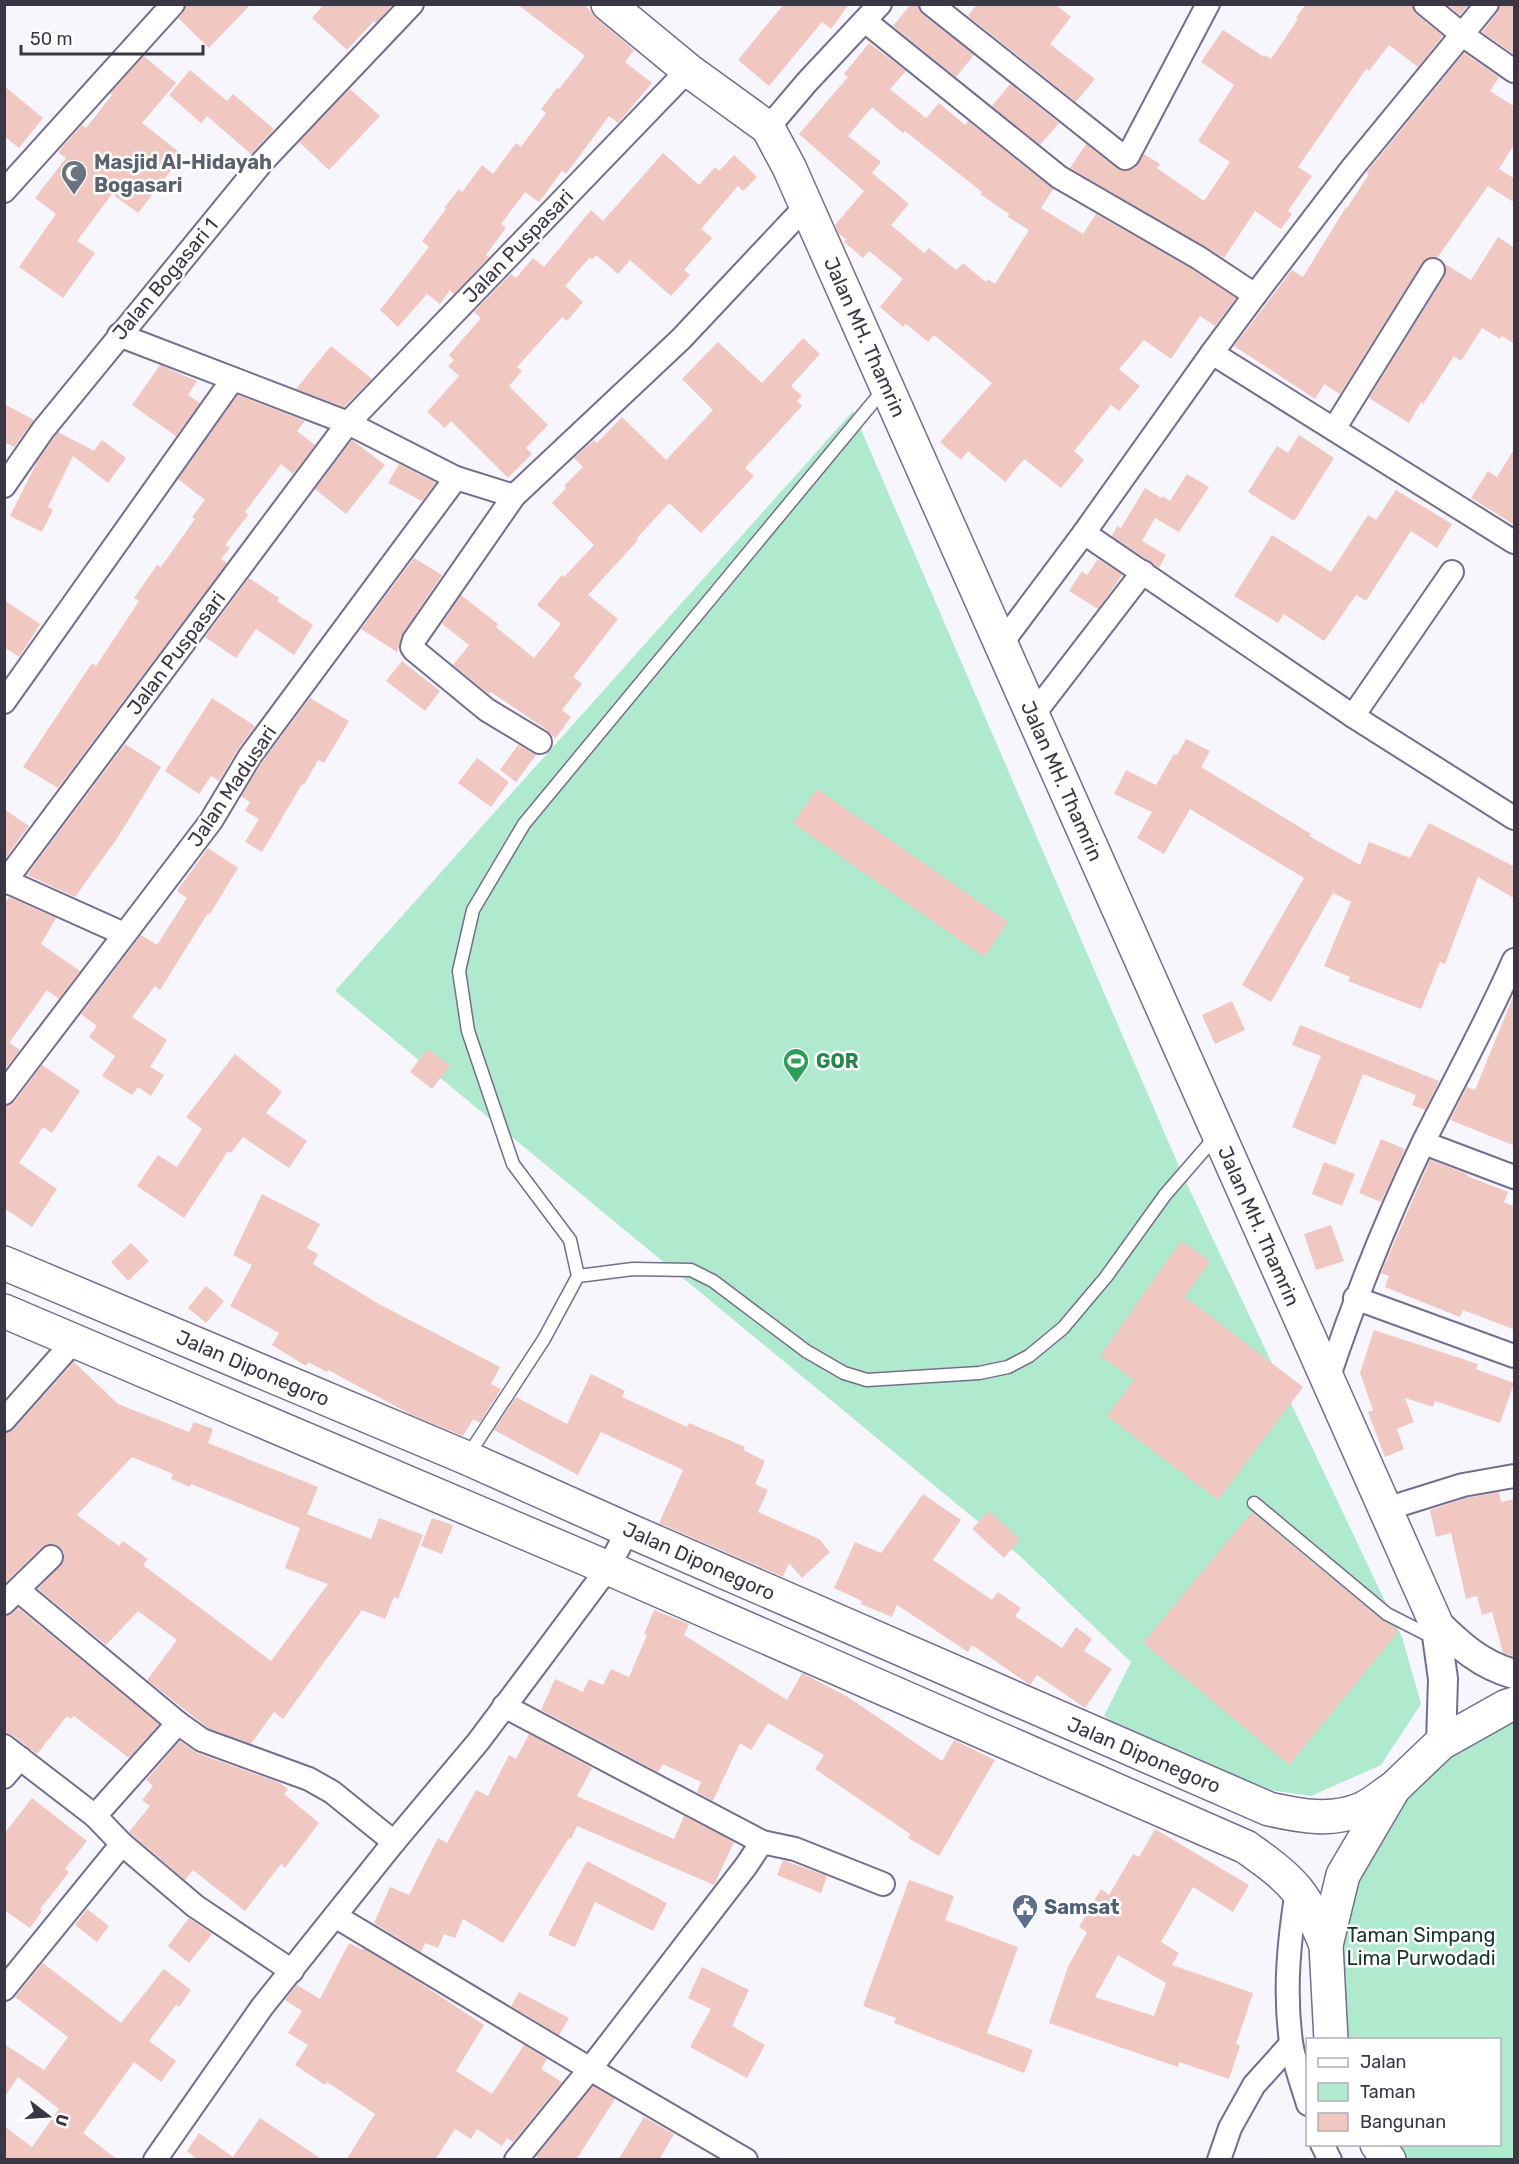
<svg xmlns="http://www.w3.org/2000/svg" width="1519" height="2164" viewBox="0 0 1519 2164" font-family="Rubik,sans-serif">
<rect width="100%" height="100%" fill="#f7f6fd"/>
<g fill="#afe9ce">
<path d="M853 411 1184 1178 1402 1637 1421 1704 1381 1765 1311 1796 1256 1788 1128 1733 1104 1716 1131 1662 1021 1557 335 991Z"/>
<path d="M1514 1704V2159H1391L1380 2145 1500 2144V2040L1331 2039 1343 1875 1394 1788Z"/>
</g>
<g fill="#f1c7c2" fill-rule="evenodd">
<path d="M186 4H251L209 48 178 18 183 13Z"/>
<path d="M324 4H393L376 23 374 21 347 50 312 18Z"/>
<path d="M517 4H583L590 10 596 18 634 50 625 62 652 83 618 123 609 116 566 174 562 171 539 202 525 192 501 224 506 228 486 255 489 257 454 294 450 290 440 304 427 294 398 327 380 310 429 247 422 241 446 209 444 208 459 189 462 192 482 165 493 174 516 143 521 147 546 113 541 109 557 88 559 89 585 56Z"/>
<path d="M784 4H849L831 29 822 22 769 86 738 60Z"/>
<path d="M911 4H918L923 15 974 55 956 77 893 26Z"/>
<path d="M977 4H1055L1071 17 1050 44 1095 79 1076 102 968 16Z"/>
<path d="M1306 4H1412L1416 14 1443 36 1418 67 1389 45 1369 71 1366 69 1298 167 1312 176 1288 211 1292 214 1281 229 1255 211 1224 258 1070 168 1086 144 1117 169 1124 171 1135 167 1144 154 1160 164 1157 168 1204 201 1230 162 1198 141 1234 85 1201 62 1223 30 1264 57 1265 55 1271 59 1298 19 1296 17Z"/>
<path d="M1447 4H1469L1460 15Z"/>
<path d="M1500 4H1515V55L1482 32 1497 13Z"/>
<path d="M869 43 906 71 890 89 926 118 939 103 965 125 968 121 1053 189 1041 208 1083 234 1096 214 1192 269 1236 298 1215 326 1200 316 1171 359 1144 340 1119 369 1140 386 1119 411 1111 405 1074 451 1084 460 1061 488 1024 459 1005 482 968 451 961 460 940 442 992 383 934 335 928 342 906 324 903 327 880 307 903 279 869 251 863 258 844 242 846 239 839 234 835 225 864 191 799 134 848 77 844 74ZM872 107 903 133 905 131 982 192 980 194 1009 214 1008 217 1029 230 995 284 988 279 986 282 963 263 956 270 929 248 924 253 891 225 909 204 872 173 881 162 848 136Z"/>
<path d="M1464 53 1499 77 1490 91 1515 107V143L1499 169 1515 179V203L1488 186 1437 258H1427L1422 263 1340 394 1324 384 1315 399 1234 346 1292 270 1303 277 1346 207 1347 208 1369 174 1366 173Z"/>
<path d="M144 56 176 83 142 123 183 155 138 213 112 194 77 241 95 253 63 298 19 267 56 214 35 198 66 158 58 152 82 125 86 128 112 95 110 93Z"/>
<path d="M190 70 227 101 233 94 274 129 251 154 207 116 201 123 169 95Z"/>
<path d="M1010 84 1059 123 1040 145 992 106Z"/>
<path d="M4 86 43 118 19 148 4 136Z"/>
<path d="M350 89 380 116 329 170 299 142Z"/>
<path d="M663 153 699 185 715 167 719 171 734 155 757 177 743 191 738 186 701 229 712 238 684 270 690 275 671 296 630 260 618 274 596 255 592 260 590 257 565 286 583 302 567 321 562 317 517 367 522 371 509 386 548 425 526 448 532 454 508 478 451 421 445 428 427 412 459 376 448 366 454 360 449 355 481 318 474 312 511 274 516 278 533 258 544 267 591 210 603 221Z"/>
<path d="M1498 237 1515 248V344L1502 336 1500 339 1482 328 1461 361 1454 356 1423 404 1421 402 1409 423 1369 398 1444 277 1446 270 1445 264 1471 280Z"/>
<path d="M803 338 820 354 791 386 802 396 797 401 802 406 745 468 754 476 701 533 669 503 637 538 638 540 588 595 618 619 573 677 582 684 562 710 571 717 555 739 547 730 491 692 489 694 453 665 469 645 442 624 461 595 498 624 496 627 534 658 561 624 537 605 562 575 564 577 594 545 552 503 566 488 564 486 583 467 574 458 594 440 597 443 622 417 666 460 713 410 682 379 718 342 762 383Z"/>
<path d="M331 346 372 379 344 407 296 389Z"/>
<path d="M160 365 197 381 188 395 200 403 176 436 132 405Z"/>
<path d="M238 395 305 421 297 431 315 445 293 474 281 464 245 512 248 515 225 545 230 548 221 559 227 563 58 788 23 767 92 663 96 666 139 601 134 598 157 565 161 567 195 519 192 517 205 500 178 479Z"/>
<path d="M4 404 34 420 14 447 4 442Z"/>
<path d="M58 432 94 451 102 440 126 458 108 483 73 456 48 507 53 510 42 532 10 516 38 460Z"/>
<path d="M1299 435 1334 458 1294 521 1248 492 1277 446 1288 453Z"/>
<path d="M352 440 385 465 346 514 315 489Z"/>
<path d="M1515 448V525L1471 498 1488 471 1497 477Z"/>
<path d="M399 464 436 483 422 501 388 483Z"/>
<path d="M1187 474 1209 487 1179 532 1155 518 1142 541 1166 555 1159 568 1112 536 1117 526 1121 528 1145 488 1161 498 1163 496 1170 501Z"/>
<path d="M1396 490 1452 524 1437 548 1411 531 1366 601 1356 595 1324 641 1284 614 1278 623 1234 596 1272 535 1331 572 1368 515 1376 520Z"/>
<path d="M414 558 442 575 403 633 397 652 361 629Z"/>
<path d="M1098 559 1122 575 1098 609 1069 591 1082 571 1087 575Z"/>
<path d="M249 578 279 598 277 601 313 625 294 655 256 629 236 658 205 637Z"/>
<path d="M4 600 40 624 19 657 4 647Z"/>
<path d="M402 661 440 691 425 711 386 681Z"/>
<path d="M212 698 255 726 238 749 219 781 211 776 199 794 165 771Z"/>
<path d="M310 698 349 721 324 763 318 760 304 785 302 784 262 852 245 842 259 819 245 811 250 802 241 796 261 764Z"/>
<path d="M1186 739 1210 751 1201 767 1311 834 1309 836 1360 865 1369 842 1410 858 1429 823 1515 867V899L1478 877 1445 964 1440 962 1421 1009 1348 981 1350 977 1324 966 1351 902 1333 893 1271 1002 1242 985 1304 878 1190 809 1164 854 1137 838 1152 812 1114 794 1126 770 1156 785 1174 754 1177 755Z"/>
<path d="M125 744 161 767 116 840 75 897 27 875Z"/>
<path d="M518 745 536 755 516 782 500 770Z"/>
<path d="M477 758 509 782 491 807 458 783Z"/>
<path d="M817 789 1008 922 984 957 793 823Z"/>
<path d="M4 809 29 826 4 860Z"/>
<path d="M208 848 238 868 210 914 208 913 160 990 155 986 132 1017 167 1040 150 1067 164 1075 151 1096 138 1087 132 1095 102 1076 115 1056 89 1037 97 1026 81 1014 141 935 157 945 187 898 177 891Z"/>
<path d="M9 897 56 918 41 944 80 971 59 999 47 990 9 1043 20 1050 4 1070V905Z"/>
<path d="M1515 992V1146L1450 1120 1467 1087 1475 1090Z"/>
<path d="M1232 1001 1245 1030 1215 1044 1202 1015Z"/>
<path d="M1300 1025 1439 1081 1425 1110 1412 1105 1416 1095 1363 1074 1335 1145 1292 1127 1321 1056 1292 1045Z"/>
<path d="M427 1049 450 1065 432 1089 410 1072Z"/>
<path d="M235 1054 282 1092 266 1113 307 1141 289 1168 243 1137 231 1153 228 1151 184 1218 137 1186 158 1155 177 1167 202 1129 186 1117Z"/>
<path d="M42 1065 80 1091 52 1133 43 1127 19 1163 57 1189 32 1227 4 1208V1106L15 1101Z"/>
<path d="M1381 1139 1405 1149 1381 1202 1359 1193Z"/>
<path d="M1430 1160 1467 1174V1176L1508 1192 1504 1202 1515 1207V1330L1463 1310 1460 1317 1385 1287 1389 1276 1381 1273Z"/>
<path d="M1324 1162 1355 1174 1342 1206 1312 1194Z"/>
<path d="M262 1194 320 1224 307 1248 318 1254 313 1264 379 1304 500 1367 491 1384 501 1389 480 1423 473 1419 463 1436 412 1415 328 1370 327 1372 308 1362 306 1366 272 1345 279 1333 230 1306 252 1265 233 1255Z"/>
<path d="M1331 1225 1344 1261 1316 1270 1304 1234Z"/>
<path d="M1181 1241 1210 1261 1185 1297 1303 1387 1218 1500 1107 1416 1134 1380 1100 1356Z"/>
<path d="M131 1243 149 1261 128 1281 111 1262Z"/>
<path d="M206 1286 224 1301 206 1323 188 1308Z"/>
<path d="M1374 1330 1478 1364 1476 1369 1514 1383 1500 1423 1435 1401 1433 1407 1405 1398 1414 1422 1397 1429 1404 1449 1385 1457 1368 1412 1373 1410 1360 1373Z"/>
<path d="M74 1362 118 1404 189 1432 194 1422 213 1429 208 1443 318 1487 307 1514 371 1539 379 1518 423 1535 398 1599 394 1597 385 1619 362 1610 283 1719 274 1712 251 1744 208 1728 147 1680 177 1640 138 1611 106 1645 38 1589 64 1561V1553L60 1547 54 1544 42 1547 4 1584V1433L14 1429ZM132 1457 173 1474 171 1479 190 1487 191 1484 300 1528 285 1568 328 1584 271 1661 143 1565 148 1559 123 1541 119 1546 77 1515Z"/>
<path d="M591 1374 625 1391 622 1397 687 1427 689 1423 745 1447 743 1450 765 1461 755 1484 768 1490 758 1512 819 1539 830 1552 802 1578 789 1563 783 1577 659 1523 683 1470 601 1432 578 1475 494 1430 516 1397 567 1424Z"/>
<path d="M1499 1492 1501 1502 1515 1499V1657L1503 1653 1492 1612 1482 1615 1477 1596 1466 1599 1451 1533 1436 1537 1430 1510 1466 1498Z"/>
<path d="M923 1494 961 1520 933 1560 992 1600 998 1592 1021 1608 1015 1616 1062 1648 1076 1627 1092 1639 1084 1651 1112 1669 1085 1708 1037 1675 1030 1685 972 1645 968 1652 897 1605 892 1617 861 1604 862 1601 834 1588 855 1542 881 1553Z"/>
<path d="M989 1511 1020 1539 1004 1558 972 1529Z"/>
<path d="M1252 1512 1382 1620 1399 1631 1289 1765 1143 1643Z"/>
<path d="M432 1518 453 1525 442 1554 421 1546Z"/>
<path d="M18 1608 159 1724 129 1758 74 1716 71 1719 67 1716 37 1754 12 1735 4 1733V1616L13 1613Z"/>
<path d="M654 1610 689 1624 684 1635 787 1700 802 1673 848 1697 942 1761 954 1740 995 1760 939 1856 908 1838 910 1834 815 1769 824 1755 768 1723 751 1750 740 1743 713 1801 697 1792 701 1782 663 1764 658 1772 541 1710 555 1679 583 1692 589 1679 603 1685 611 1669 629 1677 647 1635 644 1634Z"/>
<path d="M529 1734 592 1768 577 1796 674 1839 684 1816 734 1842 714 1885 577 1826 571 1839 569 1838 503 1943 463 1919 455 1938 444 1934 438 1948 425 1943 421 1952 374 1923 390 1887 409 1895 438 1838 447 1843 476 1790 488 1796 509 1755 516 1759Z"/>
<path d="M180 1741 197 1753 280 1783 288 1789 284 1794 319 1823 285 1868 281 1864 245 1911 193 1870 185 1880 129 1832 150 1806 142 1800 153 1786 146 1780Z"/>
<path d="M32 1798 87 1841 65 1869 69 1872 40 1909 42 1911 30 1928 4 1910V1834Z"/>
<path d="M1155 1829 1249 1885 1233 1912 1193 1887 1161 1942 1179 1953 1172 1965 1253 1993 1236 2044 1240 2046 1229 2079 1179 2062 1178 2067 1049 2023 1068 1967 1087 1932 1079 1927 1101 1889 1109 1895 1133 1854 1139 1857ZM1118 1955 1166 1983 1154 2016 1095 1997Z"/>
<path d="M783 1860 827 1876 821 1893 777 1875Z"/>
<path d="M587 1861 667 1903 653 1931 595 1902 575 1947 548 1935Z"/>
<path d="M909 1880 954 1896 945 1920 1018 1947 987 2033 1033 2050 1024 2073 894 2023 896 2018 863 2006Z"/>
<path d="M87 1909 109 1926 97 1942 75 1925Z"/>
<path d="M189 1918 212 1934 189 1963 168 1946Z"/>
<path d="M349 1943 362 1950 363 1948 411 1977 484 2025 456 2071 492 2094 524 2045 547 2059 541 2069 562 2082 513 2142 507 2138 502 2146 477 2129 471 2139 455 2129 435 2160H346L375 2114 327 2082 325 2085 295 2065 308 2045 288 2033 302 2011 285 2000 297 1985 320 1999Z"/>
<path d="M43 1963 121 2023 164 1969 191 1990 179 2007 176 2005 149 2041 176 2061 161 2082 134 2062 83 2133 118 2160H4V2126L32 2147 59 2109 18 2077 4 2098V2044L44 2070 68 2037 15 1997Z"/>
<path d="M702 1967 749 1990 732 2026 765 2045 747 2078 690 2047 711 2009 688 1998Z"/>
<path d="M519 1992 569 2018 559 2035 511 2006Z"/>
<path d="M593 2086 615 2099 576 2160H541L536 2156Z"/>
<path d="M644 2117 674 2134 659 2160H618Z"/>
<path d="M260 2118 323 2160H198L187 2151 199 2133 233 2157Z"/>
</g>
<g fill="none" stroke-linecap="round" stroke-linejoin="round">
<g stroke="#746e8e" stroke-width="15">
<g id="service">
<path d="M578 1276 633 1269 691 1270 713 1281 806 1351 844 1373 867 1380 979 1373 1008 1367 1029 1356 1063 1328 1106 1277 1165 1195 1217 1135"/>
<path d="M467 1457 544 1339 578 1276 570 1240 513 1164 468 1031 459 971 473 910 524 824 884 389"/>
<path d="M1254 1503 1387 1614 1434 1638"/>
</g>
</g>
<g stroke="#746e8e" stroke-width="26">
<g id="minor">
<path d="M931 4 1125 158 1128 156 1208 4"/>
<path d="M1425 4 1464 36 1514 71"/>
<path d="M865 21 1059 177 1199 258 1255 295"/>
<path d="M768 128 807 82 880 4"/>
<path d="M4 191 173 4"/>
<path d="M119 335 348 423 456 478 514 496"/>
<path d="M1212 353 1514 542"/>
<path d="M1334 429 1433 270"/>
<path d="M4 486 43 430 263 161 412 4"/>
<path d="M1084 533 1353 716 1514 818"/>
<path d="M1001 644 1084 533 1212 353 1255 295 1353 167 1487 4"/>
<path d="M4 702 233 379"/>
<path d="M1033 715 1143 572"/>
<path d="M1353 716 1452 572"/>
<path d="M540 742 487 710 414 650 412 647 414 640 514 496 681 339 807 205"/>
<path d="M6 881 124 934"/>
<path d="M4 883 348 423 688 70"/>
<path d="M4 1093 211 821 250 756 456 478"/>
<path d="M1424 1143 1514 1177"/>
<path d="M1355 1298 1514 1356"/>
<path d="M1328 1379C1355 1298 1387 1218 1424 1141 1454 1081 1487 1022 1514 960"/>
<path d="M4 1420 75 1340"/>
<path d="M1386 1509 1463 1485 1514 1476"/>
<path d="M18 1590 178 1723 202 1740 309 1779 332 1792 394 1842"/>
<path d="M4 1603 51 1557"/>
<path d="M504 1706 762 1842"/>
<path d="M4 1746 95 1816 122 1844 195 1906 292 1971"/>
<path d="M4 1777 20 1758"/>
<path d="M95 1816 178 1723"/>
<path d="M1297 1890C1289 1941 1284 1990 1291 2042 1294 2063 1302 2084 1308 2104"/>
<path d="M335 1916 590 2069 746 2160"/>
<path d="M4 1989 122 1844"/>
<path d="M1322 2144 1330 2160"/>
<path d="M155 2160 262 2007 394 1842 478 1742 541 1658 608 1568 628 1530"/>
<path d="M516 2160 590 2069 746 1866 762 1842 795 1849 883 1884"/>
<path d="M1219 2160 1230 2128 1254 2085 1291 2044"/>
</g>
</g>
<g stroke="#746e8e" stroke-width="32">
<g id="tertiary">
<path d="M1435 1621 1443 1679 1441 1743"/>
<path d="M1435 1621C1459 1645 1481 1665 1514 1674"/>
</g>
</g>
<g stroke="#746e8e" stroke-width="36">
<path id="secondary" d="M608 4 688 70 768 128 789 167 1435 1621"/>
</g>
<g stroke="#746e8e" stroke-width="36">
<g id="primary">
<path d="M4 1263 467 1458 628 1530 1269 1809C1301 1816 1331 1822 1362 1809 1373 1804 1383 1795 1394 1788"/>
<path d="M4 1311 608 1568 1246 1847C1264 1860 1283 1873 1297 1890 1310 1906 1318 1926 1326 1945"/>
<path d="M1331 2040 1326 1945 1343 1875 1394 1788 1441 1743 1507 1706 1514 1704"/>
<path d="M1377 2144 1389 2160"/>
</g>
</g>
<use href="#service" stroke="#fff" stroke-width="12"/>
<use href="#minor" stroke="#fff" stroke-width="22"/>
<use href="#tertiary" stroke="#fff" stroke-width="28"/>
<use href="#secondary" stroke="#fff" stroke-width="33"/>
<use href="#primary" stroke="#fff" stroke-width="33"/>
</g>
<defs>
<g id="mosque-pin" transform="scale(1.35)"><path d="M0 17L-7.5 6A9.5 9.5 0 1 1 7.5 6Z" fill="#6b7280" stroke="#fff"/><path d="M3.5-4.9A6 6 0 1 0 3.5 4.9A5 5 0 1 1 3.5-4.9Z" fill="#fff"/></g>
<g id="stadium-pin" transform="scale(1.35)"><path d="M0 17L-7.5 6A9.5 9.5 0 1 1 7.5 6Z" fill="#2e9e5b" stroke="#fff"/><path d="M0-5a6.5 5 0 1 0 0 10a6.5 5 0 1 0 0-10ZM-3.5-1.8h7v3.6h-7Z" fill="#fff"/></g>
<g id="civic-pin" transform="scale(1.35)"><path d="M0 17L-7.5 6A9.5 9.5 0 1 1 7.5 6Z" fill="#5c6f8a" stroke="#fff"/><path d="M-.6-6.5H3V-4.5H.6V-3L4-1V1h2V6H-6V1h2V-1L-.6-3ZM-1.2 2.5V6h2.4V2.5Z" fill="#fff"/></g>
</defs>
<g fill-rule="evenodd">
<use href="#mosque-pin" x="74" y="173"/>
<use href="#stadium-pin" x="796" y="1061"/>
<use href="#civic-pin" x="1025" y="1907"/>
</g>
<g text-anchor="middle" dominant-baseline="central" stroke-width="5" stroke-linejoin="round" paint-order="stroke">
<g font-size="20" font-weight="bold" fill="#5b616d" stroke="#fff" text-anchor="start">
<text x="94" y="162">Masjid Al-Hidayah<tspan x="94" dy="23">Bogasari</tspan></text>
</g>
<g font-size="20" fill="#393745" stroke="#fff">
<text transform="translate(518 246) rotate(-46)">Jalan Puspasari</text>
<text transform="translate(165 279) rotate(-50)">Jalan Bogasari 1</text>
<text transform="translate(865 337) rotate(66)">Jalan MH. Thamrin</text>
<text transform="translate(176 653) rotate(-53)">Jalan Puspasari</text>
<text transform="translate(1062 781) rotate(66)">Jalan MH. Thamrin</text>
<text transform="translate(232 786) rotate(-56)">Jalan Madusari</text>
<text transform="translate(1259 1226) rotate(66)">Jalan MH. Thamrin</text>
<text transform="translate(253 1368) rotate(23)">Jalan Diponegoro</text>
<text transform="translate(699 1561) rotate(24)">Jalan Diponegoro</text>
<text transform="translate(1144 1755) rotate(23)">Jalan Diponegoro</text>
</g>
<g font-size="20" font-weight="bold" fill="#27864d" stroke="#fff" text-anchor="start">
<text x="816" y="1061">GOR</text>
</g>
<g font-size="20" font-weight="bold" fill="#4e5e75" stroke="#fff" text-anchor="start">
<text x="1044" y="1907">Samsat</text>
</g>
<g font-size="20" fill="#153528" stroke="#fff">
<text x="1421" y="1935">Taman Simpang<tspan x="1421" dy="23">Lima Purwodadi</tspan></text>
</g>
</g>
<rect width="1519" height="2164" fill="none" stroke="#393745" stroke-width="12"/>
<rect x="1306" y="2038" width="195" height="108" fill="#ffffff" stroke="#b0afb5" stroke-width="1.5"/>
<rect x="1318" y="2058" width="30" height="9" fill="#ffffff" stroke="#b0afb5" stroke-width="1.5"/>
<text x="1360" y="2068" font-size="18" fill="#393745">Jalan</text>
<rect x="1318" y="2083" width="30" height="18" fill="#afe9ce" stroke="#b0afb5" stroke-width="1.5"/>
<text x="1360" y="2098" font-size="18" fill="#393745">Taman</text>
<rect x="1318" y="2113" width="30" height="18" fill="#f1c7c2" stroke="#b0afb5" stroke-width="1.5"/>
<text x="1360" y="2128" font-size="18" fill="#393745">Bangunan</text>
<g transform="translate(48 2116) rotate(107)" stroke="#ffffff" stroke-width="4.5" paint-order="stroke">
<path d="M0-4.5L10 22L0 15L-10 22Z" fill="#393745"/>
<text y="-9" font-size="16" font-weight="bold" text-anchor="middle" fill="#393745">U</text>
</g>
<path d="M21 45v9h182v-9" fill="none" stroke="#393745" stroke-width="3"/>
<text x="30" y="45" font-size="18" fill="#393745" stroke="#ffffff" stroke-width="4.5" paint-order="stroke">50 m</text>
</svg>
